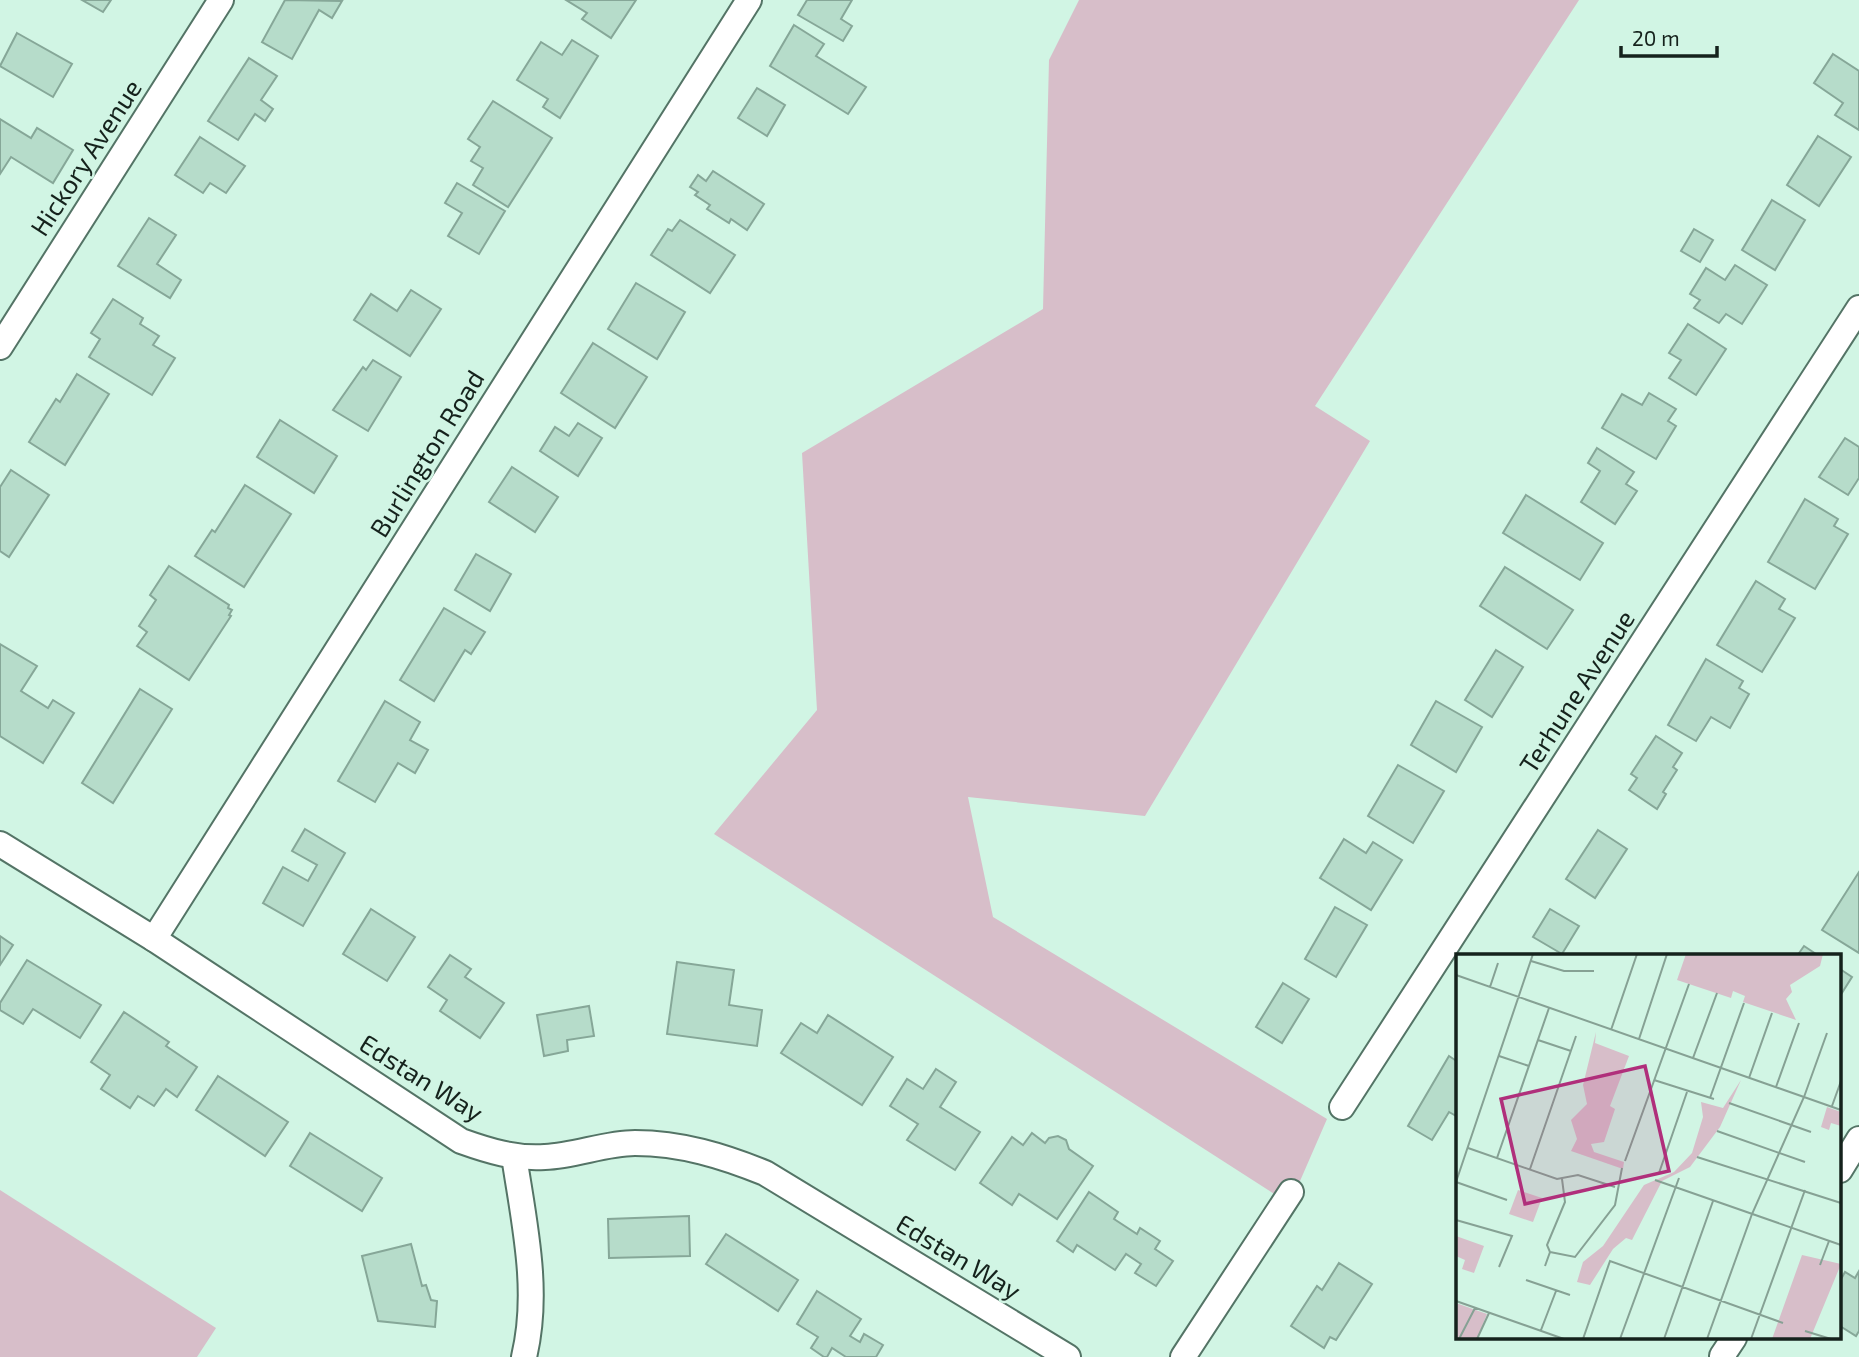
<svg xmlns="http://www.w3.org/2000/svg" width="1859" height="1357" viewBox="0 0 1859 1357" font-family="'Exo 2',sans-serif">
<rect width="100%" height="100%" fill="#d1f5e4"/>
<g fill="#d7bec9">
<path d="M1079 0H1579L1315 406 1370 441 1145 816 968 797 993 917 1327 1119 1290 1204 714 834 817 710 802 453 1043 309 1049 60Z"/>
<path d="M0 1190 216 1328 197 1357H0Z"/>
</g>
<g fill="#b6dcca" stroke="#86a798" stroke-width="2">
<path d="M82 0H111L103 12Z"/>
<path d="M285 0 342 1 332 18 319 10 292 59 262 42Z"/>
<path d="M566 0H636L611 38 582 19 587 13Z"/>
<path d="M807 0H852L841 19 852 26 843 41 798 15Z"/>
<path d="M794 25 824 44 816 56 866 87 848 114 770 66Z"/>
<path d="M17 33 72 64 53 97 0 66Z"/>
<path d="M572 40 598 56 560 118 543 107 548 99 517 80 541 42 562 55Z"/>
<path d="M1833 54 1859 71V130L1835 115 1843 103 1814 83Z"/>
<path d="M249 58 277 76 261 100 273 109 265 121 255 114 238 140 208 121Z"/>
<path d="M757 88 785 105 767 136 738 118Z"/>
<path d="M493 101 552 138 508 207 473 185 483 168 471 161 480 147 468 139Z"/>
<path d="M0 119 31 138 37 128 73 150 53 183 11 157 0 174Z"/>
<path d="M1818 136 1851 157 1819 206 1787 185Z"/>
<path d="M200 137 245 166 226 193 210 183 203 193 175 175Z"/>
<path d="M713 171 764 204 747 230 731 219 729 223 707 209 710 205 695 195 698 192 690 187 698 175 706 181Z"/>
<path d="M457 183 505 211 479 254 448 236 462 213 445 203Z"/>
<path d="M1772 200 1805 220 1775 270 1742 250Z"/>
<path d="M149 218 176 235 157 264 181 280 170 298 118 266Z"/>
<path d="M680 220 735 255 710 293 651 255 668 229 672 231Z"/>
<path d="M1694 229 1713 240 1700 262 1681 251Z"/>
<path d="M1735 265 1767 285 1742 324 1726 314 1719 323 1694 308 1700 300 1690 294 1706 268 1725 280Z"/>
<path d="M636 283 685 312 657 359 608 329Z"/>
<path d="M411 290 441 309 410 356 354 320 371 294 397 311Z"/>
<path d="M113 299 143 318 140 324 159 336 153 345 175 358 152 395 89 357 100 339 91 333Z"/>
<path d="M1688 324 1726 349 1696 395 1669 378 1681 360 1669 353Z"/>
<path d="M593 343 647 377 615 428 561 393Z"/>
<path d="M373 360 401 377 368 431 333 410 363 367 366 370Z"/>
<path d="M77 374 109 394 65 465 29 442 56 399 60 402Z"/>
<path d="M1649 393 1676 409 1668 421 1676 426 1656 459 1602 428 1622 394 1642 405Z"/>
<path d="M280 420 337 456 314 493 257 457Z"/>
<path d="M578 423 602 438 578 476 540 451 555 427 569 436Z"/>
<path d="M1845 438 1859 447V478L1848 495 1819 477Z"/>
<path d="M1597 448 1634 472 1626 484 1637 491 1615 524 1581 502 1600 471 1588 463Z"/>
<path d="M512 467 558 497 535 532 489 502Z"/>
<path d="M11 470 49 495 9 557 0 551V487Z"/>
<path d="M245 485 291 514 244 587 195 556 212 530 215 532Z"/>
<path d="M1526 495 1603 543 1580 580 1503 533Z"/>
<path d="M1805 499 1838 519 1834 526 1848 534 1815 589 1768 562Z"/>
<path d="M476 554 511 574 490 611 455 590Z"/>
<path d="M169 566 229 605 228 608 232 610 229 615 231 616 189 680 137 646 147 632 139 626 156 600 150 595Z"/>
<path d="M1505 567 1573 610 1547 649 1480 606Z"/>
<path d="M1756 581 1785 599 1779 609 1795 618 1762 672 1717 645Z"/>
<path d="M444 608 485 632 471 654 465 650 434 701 400 680Z"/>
<path d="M0 644 37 666 21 691 48 708 53 700 74 713 43 763 0 736Z"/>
<path d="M1496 650 1523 667 1492 717 1465 700Z"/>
<path d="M1706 659 1743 681 1739 688 1749 694 1730 728 1711 717 1696 741 1668 725Z"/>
<path d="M140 689 172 709 113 803 82 783Z"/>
<path d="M385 701 420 722 410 740 428 750 415 773 398 763 375 802 338 781Z"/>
<path d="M1436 701 1482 727 1456 772 1411 745Z"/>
<path d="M1656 736 1682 753 1673 767 1677 770 1663 792 1666 794 1657 809 1629 790 1637 778 1631 774Z"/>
<path d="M1398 765 1444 791 1413 843 1368 816Z"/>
<path d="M305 829 345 853 303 926 263 903 283 867 308 881 317 865 292 851Z"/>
<path d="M1598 830 1627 849 1595 898 1566 879Z"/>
<path d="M1344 839 1366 853 1373 842 1402 860 1371 910 1320 878Z"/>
<path d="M1859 872V953L1822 930Z"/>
<path d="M1335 907 1367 925 1336 977 1305 959Z"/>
<path d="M371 909 415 937 387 981 343 954Z"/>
<path d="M1550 909 1579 926 1562 954 1533 937Z"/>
<path d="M0 936 13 945 0 965Z"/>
<path d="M1804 946 1819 956H1797Z"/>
<path d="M450 955 471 969 465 977 504 1003 480 1038 440 1011 447 1000 428 987Z"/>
<path d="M27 960 101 1005 80 1038 33 1009 23 1024 0 1010V1003Z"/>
<path d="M677 962 734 970 729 1005 762 1010 757 1046 667 1034Z"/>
<path d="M1840 969 1852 977 1840 996Z"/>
<path d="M1283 983 1309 999 1282 1043 1256 1027Z"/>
<path d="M589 1006 594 1036 567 1040 568 1051 544 1056 537 1015Z"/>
<path d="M124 1012 169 1042 166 1046 197 1067 177 1097 166 1089 154 1106 138 1096 130 1108 101 1089 110 1075 91 1062Z"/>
<path d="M828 1015 893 1057 862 1105 781 1053 801 1023 817 1033Z"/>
<path d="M1449 1056 1458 1062V1117L1449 1112 1432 1140 1408 1126Z"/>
<path d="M936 1069 956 1082 940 1107 980 1132 955 1170 907 1140 918 1124 890 1106 907 1079 923 1089Z"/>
<path d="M218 1076 288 1122 265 1156 196 1110Z"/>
<path d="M310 1133 382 1178 362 1211 290 1166Z"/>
<path d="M1032 1133 1045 1143 1049 1138 1058 1136 1066 1140 1069 1149 1093 1166 1057 1219 1019 1194 1012 1205 980 1183 1012 1137 1023 1145Z"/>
<path d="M1089 1192 1118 1212 1114 1219 1137 1234 1140 1228 1160 1241 1155 1249 1173 1261 1156 1286 1135 1273 1141 1264 1126 1254 1115 1270 1077 1245 1073 1252 1057 1241Z"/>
<path d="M689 1216 690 1256 609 1258 608 1219Z"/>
<path d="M726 1234 798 1280 778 1311 706 1264Z"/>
<path d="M411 1244 422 1286 426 1285 431 1300 437 1301 435 1327 378 1321 362 1256Z"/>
<path d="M1339 1263 1372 1284 1336 1340 1330 1337 1324 1348 1291 1326 1317 1286 1322 1290Z"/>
<path d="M1859 1271V1331L1856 1336 1840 1326V1281L1845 1272 1855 1278Z"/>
<path d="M817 1291 861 1319 850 1336 860 1342 864 1334 883 1345 876 1357H846L832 1348 827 1357H824L811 1348 818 1337 797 1324Z"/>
</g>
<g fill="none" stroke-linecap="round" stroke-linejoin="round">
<g stroke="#547466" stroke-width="28">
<g id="street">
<path d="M0 347 221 0"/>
<path d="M0 844 154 939 461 1141C489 1151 515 1159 545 1157 575 1156 605 1143 635 1143 681 1143 723 1156 765 1173L1068 1357"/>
<path d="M154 939 749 0"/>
<path d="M1342 1107 1859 308"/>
<path d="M514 1156C524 1222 540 1291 524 1357"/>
<path d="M1840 1170 1859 1139"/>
<path d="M1722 1356 1734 1338"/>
<path d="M1183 1357 1291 1192"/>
</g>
</g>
<use href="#street" stroke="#fff" stroke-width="24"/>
</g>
<g text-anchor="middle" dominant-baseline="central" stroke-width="5" stroke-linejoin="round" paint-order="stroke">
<g font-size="26" fill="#15221c" stroke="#d1f5e4">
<text transform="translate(85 157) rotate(-57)">Hickory Avenue</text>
<text transform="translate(426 453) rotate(-58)">Burlington Road</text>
<text transform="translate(1576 691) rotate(-57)">Terhune Avenue</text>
<text transform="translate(422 1077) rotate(32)">Edstan Way</text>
<text transform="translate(959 1256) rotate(31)">Edstan Way</text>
</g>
</g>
<g transform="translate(1456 954)">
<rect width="385" height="385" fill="#d1f5e4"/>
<path d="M230 0H367L364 12 334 31 336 38 330 45 340 66 287 48 289 42 277 37 275 44 221 26ZM140 78 139 89 173 102 154 152 159 155 148 188 135 190 138 198 168 208 167 215 115 197 121 185 115 166 131 150 127 131ZM285 126 264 173 234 213 206 227 176 286 170 284 157 295 134 331 121 328 127 308 147 292 188 231 218 218 236 199 247 163 245 148 267 154ZM371 153 385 158V172L375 169 373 176 365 173ZM62 236 86 244 77 268 53 260ZM0 282 28 292 18 319 6 315 9 306 0 302ZM346 301 385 310 354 385H316ZM0 349 31 360 21 385H0Z" fill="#d7bec9"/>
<path fill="none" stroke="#86a194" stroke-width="2" d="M75 7 108 17H138M0 21 385 156M34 33 42 9M155 76 181 0M183 85 211 0M82 86 115 97M43 102 73 112M237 104 261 39M293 124 316 59M198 126 258 145M320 133 343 69M254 144 288 49M273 149 355 178M376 152 385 127M261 177 349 208M12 194 101 225 122 221 159 233M241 203 385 249M41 204 93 54M169 207 233 30M74 215 120 82M203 219 231 138M199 226 385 291M0 228 77 0M0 228 51 246M0 266 56 282 43 313M94 298 119 303 159 251 166 214M364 311 373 287M89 312 94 298 91 291 109 248 106 225M70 326 114 341M0 347 108 385M85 376 100 337M349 377 375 385M3 385 19 354M21 385 33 359M127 385 154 307 327 369M164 385 223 224M208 385 257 247M251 385 296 260 348 143 371 79M295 385 349 236"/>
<path fill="#b02f7b" fill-opacity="0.15" stroke="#b02f7b" stroke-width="3.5" d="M189 112 213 217 69 250 45 145Z"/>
<rect width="385" height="385" fill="none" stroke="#15221c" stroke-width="3.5"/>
</g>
<path d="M1621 46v10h96v-10" fill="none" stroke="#15221c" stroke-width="3.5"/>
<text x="1632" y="46" font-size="21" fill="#15221c" stroke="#d1f5e4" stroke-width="5" paint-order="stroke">20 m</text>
</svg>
